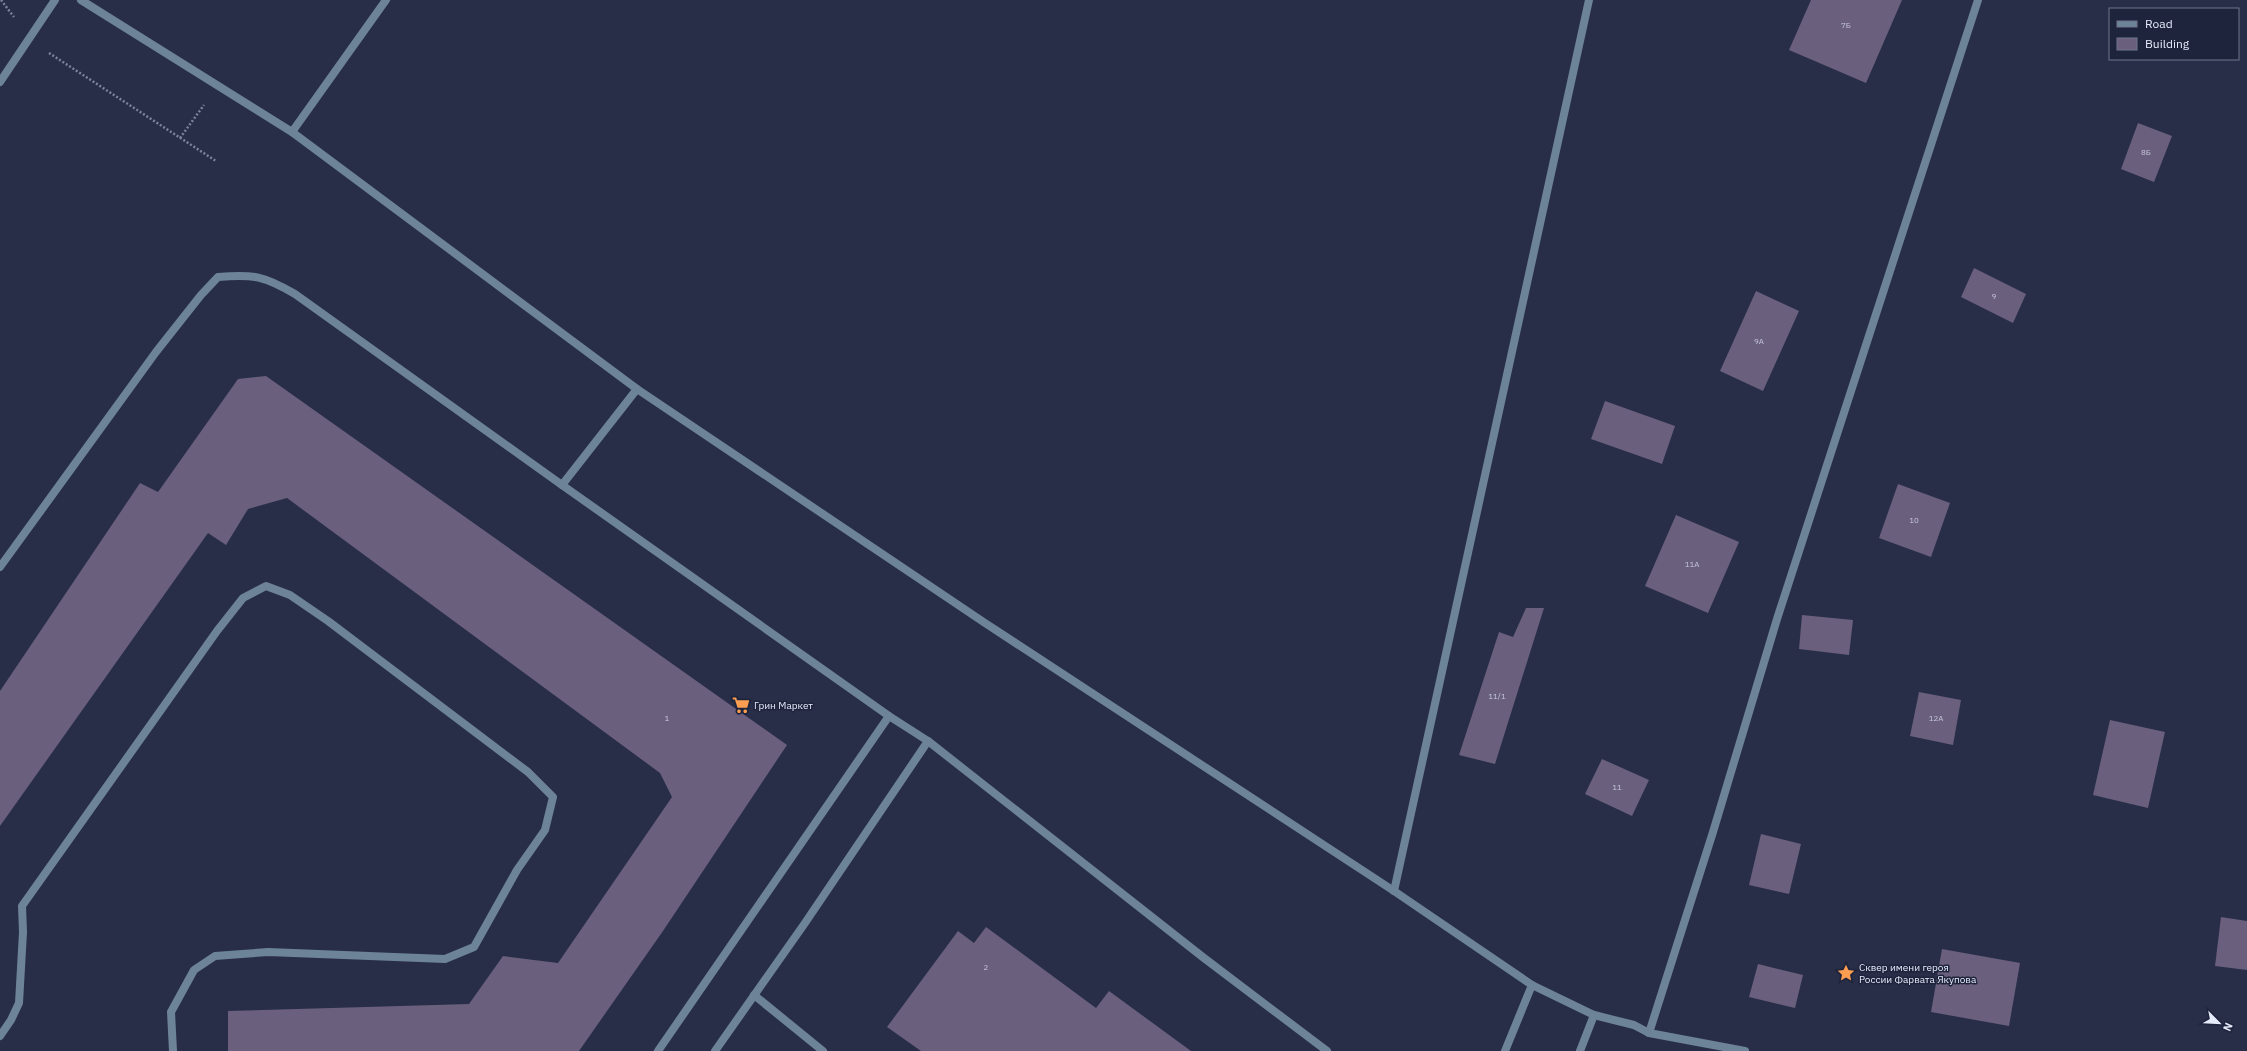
<svg xmlns="http://www.w3.org/2000/svg" width="2247" height="1051" viewBox="0 0 2247 1051" font-family="'IBM Plex Sans',sans-serif">
<rect width="100%" height="100%" fill="#282e48"/>
<g fill="#6a5f7c">
<path d="M1811 0H1902L1866 83 1789 50Z"/>
<path d="M2138 123 2172 136 2154 182 2121 169Z"/>
<path d="M1974 268 2026 294 2013 323 1961 297Z"/>
<path d="M1756 291 1799 311 1763 391 1720 371Z"/>
<path d="M266 376 787 745 663 931 579 1051H228V1011L469 1004 503 956 558 963 672 797 660 773 287 498 248 509 226 545 208 533 0 826V691L140 483 158 492 238 379Z"/>
<path d="M1605 401 1675 426 1662 464 1591 439Z"/>
<path d="M1898 484 1950 503 1931 557 1879 538Z"/>
<path d="M1676 515 1739 542 1708 613 1645 586Z"/>
<path d="M1526 608H1544L1495 764 1459 755 1499 632 1513 637Z"/>
<path d="M1802 615 1853 620 1849 655 1799 649Z"/>
<path d="M1919 692 1961 700 1953 745 1910 736Z"/>
<path d="M2110 720 2165 732 2148 808 2093 795Z"/>
<path d="M1602 759 1649 780 1632 816 1585 794Z"/>
<path d="M1761 834 1801 844 1789 894 1749 885Z"/>
<path d="M2221 917 2247 921V970L2215 966Z"/>
<path d="M986 927 1096 1008 1109 991 1191 1051H921L887 1027 958 931 974 943Z"/>
<path d="M1942 949 2020 963 2009 1026 1931 1012Z"/>
<path d="M1758 964 1803 975 1795 1008 1749 997Z"/>
</g>
<g fill="none" stroke-linecap="round" stroke-linejoin="round">
<g stroke="#7d8399" stroke-width="2.5" stroke-dasharray="2 2" stroke-linecap="butt">
<path d="M1 0 14 17"/>
<path d="M49 53 216 161"/>
<path d="M180 138 204 105"/>
</g>
<g stroke="#6d8397" stroke-width="8">
<path d="M562 485 889 716 658 1051"/>
<path d="M0 567 156 352 201 295 218 277C254 274 264 276 295 294L562 485 637 389"/>
<path d="M928 741 1204 958 1327 1051"/>
<path d="M1394 891 1589 0"/>
<path d="M754 995 823 1051"/>
<path d="M0 1036 11 1020 19 1003 23 932 22 906 217 631 243 598 266 586 290 595 328 621 528 772 553 797 545 830 517 870 474 947 445 959 268 952 215 956 194 970 171 1012 173 1051"/>
<path d="M715 1051 805 923 928 741 889 716"/>
<path d="M1505 1051 1532 985"/>
</g>
<g stroke="#6d8397" stroke-width="8">
<path d="M81 0 292 132 637 389 985 623 1394 891 1532 985 1594 1015 1634 1025 1649 1033 1745 1051"/>
<path d="M0 82 55 0"/>
<path d="M292 132 386 0"/>
<path d="M1649 1033 1713 832 1777 619 1978 0"/>
<path d="M1580 1051 1594 1015"/>
</g>
</g>
<defs>
<g id="supermarket-bare" transform="scale(1.38)"><path d="M-6-5.5h2.5l.6 2H6L4.5 2H-2.5L-4.4-4H-6ZM-1.5 3.2a1.3 1.3 0 1 0 .1 0ZM3 3.2a1.3 1.3 0 1 0 .1 0Z" fill="#fb9e51" stroke="#1f243d" stroke-width="2.5" paint-order="stroke"/></g>
<g id="sight-bare" transform="scale(1.38)"><path d="M0-6L1.8-2.2L6-1.7L2.9 1.2L3.7 5.4L0 3.3L-3.7 5.4L-2.9 1.2L-6-1.7L-1.8-2.2Z" fill="#fb9e51" stroke="#1f243d" stroke-width="2.5" paint-order="stroke"/></g>
</defs>
<g fill-rule="evenodd">
<use href="#supermarket-bare" x="741" y="705"/>
<use href="#sight-bare" x="1846" y="973"/>
</g>
<g text-anchor="middle" dominant-baseline="central" stroke-width="3" stroke-linejoin="round" paint-order="stroke">
<g font-size="8" fill="#c7c8dc">
<text x="1846" y="25">7Б</text>
<text x="2146" y="152">8Б</text>
<text x="1994" y="296">9</text>
<text x="1759" y="341">9А</text>
<text x="1914" y="520">10</text>
<text x="1692" y="564">11А</text>
<text x="1497" y="696">11/1</text>
<text x="667" y="718">1</text>
<text x="1936" y="718">12А</text>
<text x="1617" y="787">11</text>
<text x="986" y="967">2</text>
</g>
<g font-size="10" fill="#e6ebfc" stroke="#1f243d" text-anchor="start">
<text x="754" y="705">Грин Маркет</text>
<text x="1859" y="967">Сквер имени героя<tspan x="1859" dy="12">России Фарвата Якупова</tspan></text>
</g>
</g>
<rect x="2109" y="8" width="130" height="52" fill="#1f243d" stroke="#6f7489"/>
<rect x="2117" y="21" width="20" height="6" fill="#6d8397" stroke="#6f7489"/>
<text x="2145" y="28" font-size="12" fill="#e6ebfc">Road</text>
<rect x="2117" y="38" width="20" height="12" fill="#6a5f7c" stroke="#6f7489"/>
<text x="2145" y="48" font-size="12" fill="#e6ebfc">Building</text>
<g transform="translate(2219 1023) rotate(114)" stroke="#1f243d" stroke-width="3" paint-order="stroke">
<path d="M0-3L7 15L0 10L-7 15Z" fill="#e6ebfc"/>
<text y="-6" font-size="11" font-weight="bold" text-anchor="middle" fill="#e6ebfc">N</text>
</g>
</svg>
